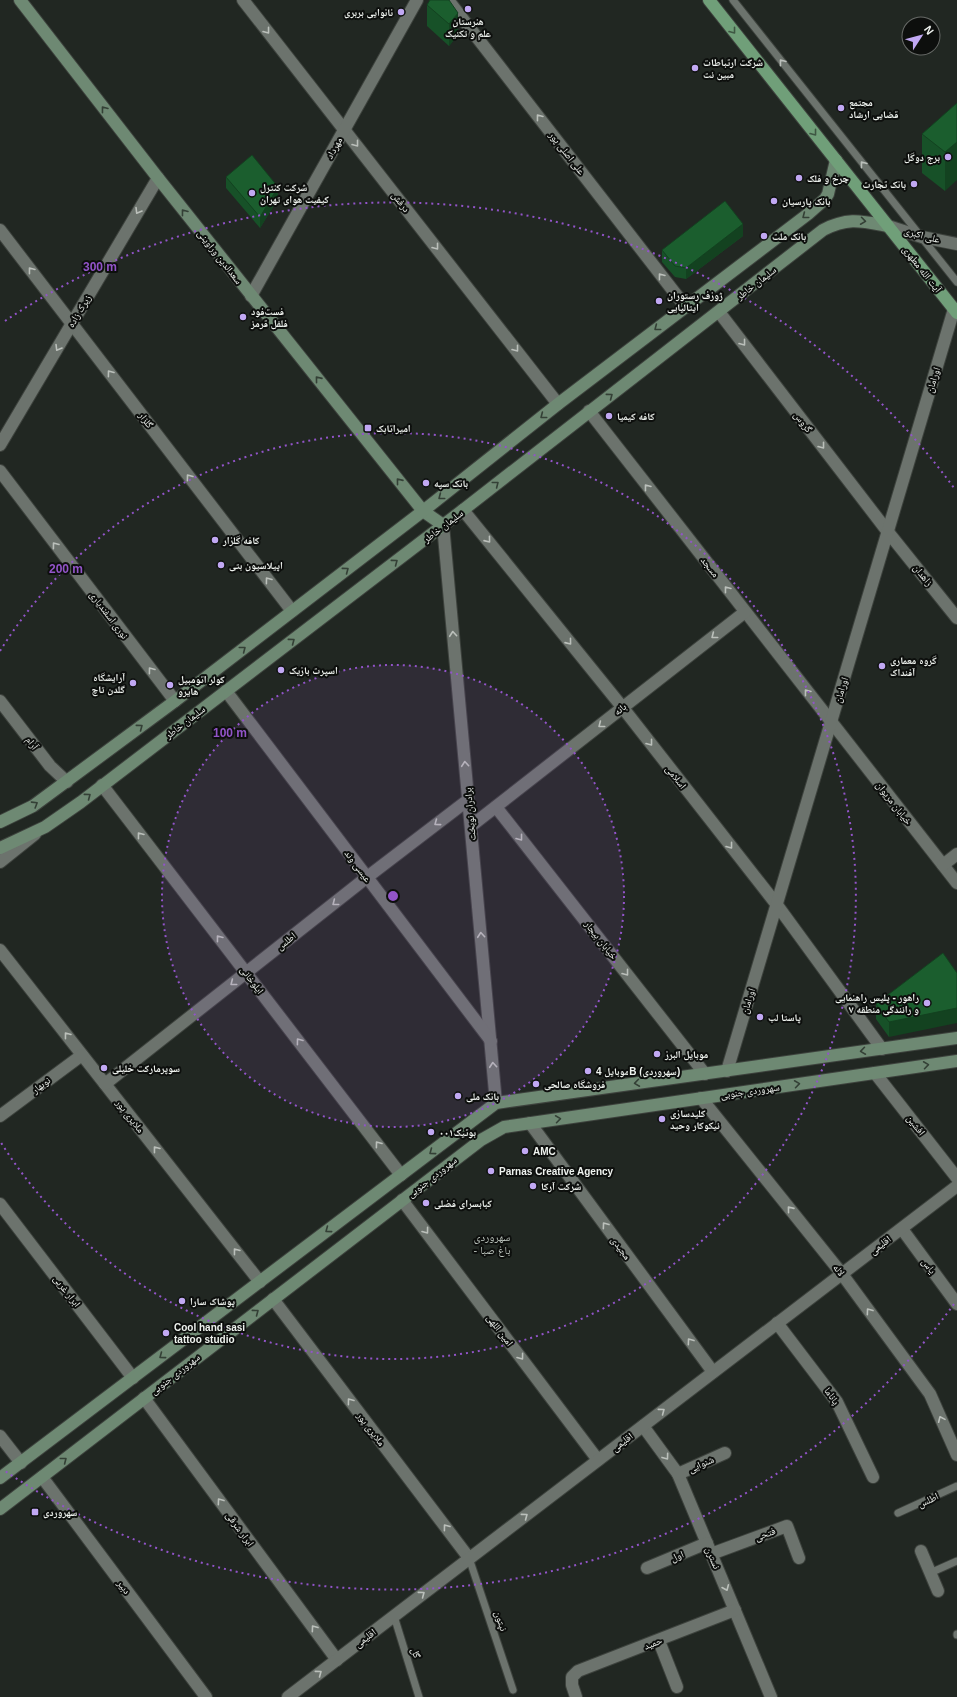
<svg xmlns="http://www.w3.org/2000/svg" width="957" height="1697" viewBox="0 0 957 1697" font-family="Arial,'Noto Naskh Arabic',sans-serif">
<rect width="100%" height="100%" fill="#212722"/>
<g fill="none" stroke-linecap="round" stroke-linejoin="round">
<g stroke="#3d423d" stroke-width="9">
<g id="lane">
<path d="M733 0 957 282"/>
<path d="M898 1513 957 1486"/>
<path d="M469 1558 513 1690"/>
<path d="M930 1573 957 1561"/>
<path d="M394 1616 419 1697"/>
<path d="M957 1634V1635"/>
</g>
</g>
<g stroke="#3d423d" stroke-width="14">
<g id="street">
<path d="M243 0 558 404"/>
<path d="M448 0 685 306"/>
<path d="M888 226 922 237 957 244"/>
<path d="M0 230 292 611"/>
<path d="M251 296 417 0"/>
<path d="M719 312 888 532 957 618"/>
<path d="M589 411 957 883"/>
<path d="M0 445 158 178"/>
<path d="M0 471 175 701"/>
<path d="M463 510 623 708 777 905 882 1049"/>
<path d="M443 525 496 1103"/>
<path d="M226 691 491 1041"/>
<path d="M0 701 50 766 67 782"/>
<path d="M102 785 401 1175"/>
<path d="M496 807 705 1074"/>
<path d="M471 826 745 612"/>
<path d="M0 862 35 834"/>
<path d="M943 865 957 854"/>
<path d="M0 950 260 1282"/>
<path d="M727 1071 954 309"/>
<path d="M875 1073 957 1178"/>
<path d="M105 1084 366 878 468 800"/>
<path d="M701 1098 842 1274 930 1394 957 1455"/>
<path d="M0 1116 82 1055"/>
<path d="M530 1123 713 1372"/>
<path d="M402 1200 598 1460"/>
<path d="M0 1204 133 1378"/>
<path d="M902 1229 957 1304"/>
<path d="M273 1299 469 1558"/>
<path d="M777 1323 837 1402 873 1477"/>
<path d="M144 1398 337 1660"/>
<path d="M643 1426 678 1474 771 1697"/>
<path d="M0 1436 21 1463"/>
<path d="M678 1474 725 1453"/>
<path d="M42 1477 206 1697"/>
<path d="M921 1551 938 1591"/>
<path d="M711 1554 787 1526 799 1558"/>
<path d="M647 1568 707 1543"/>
<path d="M659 1641 677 1687"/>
<path d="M288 1697 957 1186"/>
<path d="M576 1697 572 1685V1677L578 1671 735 1610"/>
</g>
</g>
<g stroke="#3d423d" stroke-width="14">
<g id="secondary">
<path d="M20 0 158 178 423 511 443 525"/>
<path d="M0 822 33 806 175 701 423 511 558 404 808 214 825 199 828 194 836 160"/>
<path d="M0 848 45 827 81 802 463 510 823 230C848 217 861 221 888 226"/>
<path d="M0 1478 496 1103 957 1038"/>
<path d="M0 1509 481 1140 504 1127 957 1061"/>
</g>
</g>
<g stroke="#3d423d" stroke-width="14">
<path id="primary" d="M709 0 957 313"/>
</g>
<use href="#lane" stroke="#6c736d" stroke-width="7"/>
<use href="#street" stroke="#6c736d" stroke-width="12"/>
<use href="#secondary" stroke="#6e8973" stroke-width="12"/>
<use href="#primary" stroke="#709f79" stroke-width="12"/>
</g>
<g fill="#175128">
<path d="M430 0 458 35 449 46 427 26V5Z"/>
<path d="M957 103 945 191 922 173V134Z"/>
<path d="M226 177 278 199 260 228 226 188Z"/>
<path d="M743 236 686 279 675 277 662 262V250Z"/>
<path d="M943 953 889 1037 876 1019V1004Z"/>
</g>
<g fill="#134220">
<path d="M458 13V35L449 46V24Z"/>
<path d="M957 142V180L945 191V152Z"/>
<path d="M278 187V199L260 228V217Z"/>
<path d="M743 224V236L686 279V268Z"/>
<path d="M957 1008V1023L889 1037V1022Z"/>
</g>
<g fill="#1b5e2e" stroke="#134220">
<path d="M430 0H449L458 13 449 24 427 5Z"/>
<path d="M957 103V142L945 152 922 134Z"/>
<path d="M252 155 278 187 260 217 226 177Z"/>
<path d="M725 201 743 224 686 268 675 266 662 250Z"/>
<path d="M943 953 957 973V1008L889 1022 876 1004Z"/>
</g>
<defs><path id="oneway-chevron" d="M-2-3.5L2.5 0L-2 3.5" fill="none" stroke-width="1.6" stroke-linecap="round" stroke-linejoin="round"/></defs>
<g stroke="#bbc0bb">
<use href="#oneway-chevron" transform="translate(267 31) rotate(52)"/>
<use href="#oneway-chevron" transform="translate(782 62) rotate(-128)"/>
<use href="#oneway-chevron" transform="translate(539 117) rotate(-128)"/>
<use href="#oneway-chevron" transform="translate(356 144) rotate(52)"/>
<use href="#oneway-chevron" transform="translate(863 164) rotate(-128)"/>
<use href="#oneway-chevron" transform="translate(138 211) rotate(121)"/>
<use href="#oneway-chevron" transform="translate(436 247) rotate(52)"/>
<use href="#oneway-chevron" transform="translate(31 270) rotate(-128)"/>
<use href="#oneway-chevron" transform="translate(661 276) rotate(-128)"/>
<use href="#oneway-chevron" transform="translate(743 343) rotate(52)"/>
<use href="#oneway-chevron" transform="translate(58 348) rotate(121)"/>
<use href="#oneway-chevron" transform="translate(516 349) rotate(52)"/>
<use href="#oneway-chevron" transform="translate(110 373) rotate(-127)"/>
<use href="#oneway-chevron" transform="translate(822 446) rotate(52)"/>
<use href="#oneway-chevron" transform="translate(189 477) rotate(-127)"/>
<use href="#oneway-chevron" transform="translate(647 487) rotate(-128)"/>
<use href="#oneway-chevron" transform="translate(488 540) rotate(51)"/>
<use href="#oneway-chevron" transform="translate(55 545) rotate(-127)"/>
<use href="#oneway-chevron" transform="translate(268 580) rotate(-127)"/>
<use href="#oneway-chevron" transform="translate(727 589) rotate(-128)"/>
<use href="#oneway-chevron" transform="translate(453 634) rotate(-95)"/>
<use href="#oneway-chevron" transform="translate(714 636) rotate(142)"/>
<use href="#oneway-chevron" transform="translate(569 642) rotate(51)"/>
<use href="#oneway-chevron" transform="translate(151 670) rotate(-127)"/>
<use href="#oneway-chevron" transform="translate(807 692) rotate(-128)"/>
<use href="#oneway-chevron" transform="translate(601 725) rotate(142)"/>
<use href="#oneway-chevron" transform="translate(650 743) rotate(52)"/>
<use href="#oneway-chevron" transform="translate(465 764) rotate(-95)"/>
<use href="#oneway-chevron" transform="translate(437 823) rotate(143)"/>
<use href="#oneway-chevron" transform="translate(140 835) rotate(-128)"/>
<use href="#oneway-chevron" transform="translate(520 838) rotate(52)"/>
<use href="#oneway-chevron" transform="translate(730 846) rotate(52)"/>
<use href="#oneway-chevron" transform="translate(335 903) rotate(142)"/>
<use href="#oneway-chevron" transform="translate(481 935) rotate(-95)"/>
<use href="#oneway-chevron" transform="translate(219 938) rotate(-128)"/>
<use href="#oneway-chevron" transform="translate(626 973) rotate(52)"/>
<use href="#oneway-chevron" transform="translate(233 983) rotate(142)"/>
<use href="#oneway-chevron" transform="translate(67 1035) rotate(-128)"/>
<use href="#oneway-chevron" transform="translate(299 1041) rotate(-127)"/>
<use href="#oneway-chevron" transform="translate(493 1065) rotate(-95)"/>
<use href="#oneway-chevron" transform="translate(378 1144) rotate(-127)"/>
<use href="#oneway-chevron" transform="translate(156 1149) rotate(-128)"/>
<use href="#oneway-chevron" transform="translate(790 1209) rotate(-129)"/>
<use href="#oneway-chevron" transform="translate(605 1225) rotate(-126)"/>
<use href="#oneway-chevron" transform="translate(426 1231) rotate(53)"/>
<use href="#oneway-chevron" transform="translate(236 1251) rotate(-128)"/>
<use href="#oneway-chevron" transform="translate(869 1311) rotate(-126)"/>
<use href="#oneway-chevron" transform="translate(690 1341) rotate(-126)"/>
<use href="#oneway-chevron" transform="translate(521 1357) rotate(53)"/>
<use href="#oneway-chevron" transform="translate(350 1401) rotate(-127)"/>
<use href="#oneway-chevron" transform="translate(662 1411) rotate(-37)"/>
<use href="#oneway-chevron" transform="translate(941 1419) rotate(-114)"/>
<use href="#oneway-chevron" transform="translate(666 1457) rotate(54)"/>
<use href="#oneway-chevron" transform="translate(220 1501) rotate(-126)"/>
<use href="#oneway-chevron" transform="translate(525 1516) rotate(-37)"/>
<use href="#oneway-chevron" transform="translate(446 1527) rotate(-127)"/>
<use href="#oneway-chevron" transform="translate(726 1588) rotate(67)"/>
<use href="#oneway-chevron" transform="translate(422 1594) rotate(-37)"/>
<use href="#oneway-chevron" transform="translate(314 1628) rotate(-126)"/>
<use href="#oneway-chevron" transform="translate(319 1673) rotate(-37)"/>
</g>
<g stroke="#3e5743">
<use href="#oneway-chevron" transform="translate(733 31) rotate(52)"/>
<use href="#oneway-chevron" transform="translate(814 133) rotate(52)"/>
</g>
<g stroke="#344036">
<use href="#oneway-chevron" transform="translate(104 109) rotate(-128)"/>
<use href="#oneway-chevron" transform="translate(184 212) rotate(-128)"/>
<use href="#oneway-chevron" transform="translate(805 216) rotate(142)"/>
<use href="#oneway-chevron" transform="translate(863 221) rotate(8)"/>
<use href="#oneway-chevron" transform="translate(657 328) rotate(142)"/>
<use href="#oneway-chevron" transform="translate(318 379) rotate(-129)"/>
<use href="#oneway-chevron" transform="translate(610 396) rotate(-37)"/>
<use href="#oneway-chevron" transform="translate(543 416) rotate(142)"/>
<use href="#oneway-chevron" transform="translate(399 481) rotate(-129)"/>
<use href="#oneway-chevron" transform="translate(496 484) rotate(-38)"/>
<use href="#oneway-chevron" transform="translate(441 497) rotate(142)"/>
<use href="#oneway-chevron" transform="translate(395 562) rotate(-37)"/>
<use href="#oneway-chevron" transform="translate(346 570) rotate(-37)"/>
<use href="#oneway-chevron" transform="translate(292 641) rotate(-37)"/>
<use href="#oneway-chevron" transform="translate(243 649) rotate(-38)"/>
<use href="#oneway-chevron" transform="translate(140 727) rotate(-37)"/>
<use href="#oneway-chevron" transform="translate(88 796) rotate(-37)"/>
<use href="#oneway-chevron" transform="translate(35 804) rotate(-32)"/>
<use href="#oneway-chevron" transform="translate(863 1051) rotate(172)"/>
<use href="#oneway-chevron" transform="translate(926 1065) rotate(-8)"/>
<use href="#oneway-chevron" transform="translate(637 1083) rotate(172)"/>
<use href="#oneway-chevron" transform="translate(797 1084) rotate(-8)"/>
<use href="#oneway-chevron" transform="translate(558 1119) rotate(-8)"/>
<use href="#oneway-chevron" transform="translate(432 1152) rotate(143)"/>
<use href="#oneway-chevron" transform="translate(328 1230) rotate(143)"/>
<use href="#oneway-chevron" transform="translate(256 1312) rotate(-37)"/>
<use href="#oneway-chevron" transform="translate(162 1356) rotate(143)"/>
<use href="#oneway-chevron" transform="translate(64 1460) rotate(-38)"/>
</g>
<circle cx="393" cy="896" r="231" fill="#9254c9" fill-opacity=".12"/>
<g fill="none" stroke="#9254c9" stroke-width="2" stroke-dasharray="2 4">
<circle cx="393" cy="896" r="231"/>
<path d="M0 651A463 463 0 1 1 0 1141"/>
<path d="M954 1304A694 694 0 0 1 5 1471M5 321A694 694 0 0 1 954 488"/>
</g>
<g fill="#c1a8f3" stroke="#0d0f0d" stroke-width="1.5">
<circle cx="468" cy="9" r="4"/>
<circle cx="401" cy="12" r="4"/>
<circle cx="695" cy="68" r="4"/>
<circle cx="841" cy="108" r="4"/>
<circle cx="948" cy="157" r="4"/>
<circle cx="799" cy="178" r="4"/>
<circle cx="914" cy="184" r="4"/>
<circle cx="252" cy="193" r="4"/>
<circle cx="774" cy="201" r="4"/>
<circle cx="764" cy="236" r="4"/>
<circle cx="659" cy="301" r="4"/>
<circle cx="243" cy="317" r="4"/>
<circle cx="609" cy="416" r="4"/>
<rect x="364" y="424" width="8" height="8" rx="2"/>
<circle cx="426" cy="483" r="4"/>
<circle cx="215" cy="540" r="4"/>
<circle cx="221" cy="565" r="4"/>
<circle cx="882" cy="666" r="4"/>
<circle cx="281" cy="670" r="4"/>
<circle cx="133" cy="683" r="4"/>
<circle cx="170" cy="685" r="4"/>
<circle cx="927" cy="1003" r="4"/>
<circle cx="760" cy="1017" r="4"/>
<circle cx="657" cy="1054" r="4"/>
<circle cx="104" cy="1068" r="4"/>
<circle cx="588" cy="1071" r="4"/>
<circle cx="536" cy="1084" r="4"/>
<circle cx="458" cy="1096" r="4"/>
<circle cx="662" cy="1119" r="4"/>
<circle cx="431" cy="1132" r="4"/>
<circle cx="525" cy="1151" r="4"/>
<circle cx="491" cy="1171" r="4"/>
<circle cx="533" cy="1186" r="4"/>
<circle cx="426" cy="1203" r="4"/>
<circle cx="182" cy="1301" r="4"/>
<circle cx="166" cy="1333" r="4"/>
<rect x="31" y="1508" width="8" height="8" rx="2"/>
</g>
<g text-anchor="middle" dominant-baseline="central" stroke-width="4" stroke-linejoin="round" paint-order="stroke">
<g font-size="10" font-weight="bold" fill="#eff3ef" stroke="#0d0f0d" text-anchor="start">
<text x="393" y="12" text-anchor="end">نانوایی بربری</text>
<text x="468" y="21" text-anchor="middle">هنرستان<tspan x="468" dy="12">علم و تکنیک</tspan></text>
<text x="703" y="62">شرکت ارتباطات<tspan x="703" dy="12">مبین نت</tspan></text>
<text x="849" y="102">مجتمع<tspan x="849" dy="12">قضایی ارشاد</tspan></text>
<text x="940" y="157" text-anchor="end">برج دوگل</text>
<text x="807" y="178">چرخ و فلک</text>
<text x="906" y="184" text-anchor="end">بانک تجارت</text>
<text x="260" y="187">شرکت کنترل<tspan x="260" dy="12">کیفیت هوای تهران</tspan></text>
<text x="782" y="201">بانک پارسیان</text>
<text x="772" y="236">بانک ملت</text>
<text x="667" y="295">ژوزف رستوران<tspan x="667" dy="12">ایتالیایی</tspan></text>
<text x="251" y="311">فست‌فود<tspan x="251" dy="12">فلفل قرمز</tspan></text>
<text x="617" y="416">کافه کیمیا</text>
<text x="376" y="428">امیراتابک</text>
<text x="434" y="483">بانک سپه</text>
<text x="223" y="540">کافه گلزار</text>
<text x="229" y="565">اپیلاسیون بتی</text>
<text x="890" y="660">گروه معماری<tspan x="890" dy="12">آفنداک</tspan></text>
<text x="289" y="670">اسپرت بازیک</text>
<text x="125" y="677" text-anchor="end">آرایشگاه<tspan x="125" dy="12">گلدن تاچ</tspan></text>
<text x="178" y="679">کولر اتومبیل<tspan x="178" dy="12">هایرو</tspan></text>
<text x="919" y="997" text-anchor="end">راهور - پلیس راهنمایی<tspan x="919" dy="12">و رانندگی منطقه ۷</tspan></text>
<text x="768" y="1017">پاستا لب</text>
<text x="665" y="1054">موبایل البرز</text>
<text x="112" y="1068">سوپرمارکت خلیلی</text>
<text x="596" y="1071">موبایل 4B (سهروردی)</text>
<text x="544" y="1084">فروشگاه صالحی</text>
<text x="466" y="1096">بانک ملی</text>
<text x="670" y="1113">کلیدسازی<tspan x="670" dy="12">نیکوکار وحید</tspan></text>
<text x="439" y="1132">بوتیک۰۰۱</text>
<text x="533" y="1151">AMC</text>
<text x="499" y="1171">Parnas Creative Agency</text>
<text x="541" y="1186">شرکت آرکا</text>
<text x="434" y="1203">کبابسرای فضلی</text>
<text x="190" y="1301">پوشاک سارا</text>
<text x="174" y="1327">Cool hand sasi<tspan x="174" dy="12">tattoo studio</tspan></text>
<text x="43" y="1512">سهروردی</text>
</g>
<g font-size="10" fill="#eff3ef" stroke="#0d0f0d">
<text transform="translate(334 148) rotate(-61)">مهرداد</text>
<text transform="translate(567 153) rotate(52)">علی اصلی پور</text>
<text transform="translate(401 202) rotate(52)">درفش</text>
<text transform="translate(922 235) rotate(15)">علی‌ اکبری</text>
<text transform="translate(220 257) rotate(52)">سعدالدین وراوینی</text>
<text transform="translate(922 269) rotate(52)">آیت الله مطهری</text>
<text transform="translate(756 283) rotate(-38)">سلیمان خاطر</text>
<text transform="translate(79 311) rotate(-59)">زیرک زاده</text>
<text transform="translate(933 380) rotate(-73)">اورامان</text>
<text transform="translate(146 420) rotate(53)">گلزار</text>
<text transform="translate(803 422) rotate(52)">گروس</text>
<text transform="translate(443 526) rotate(-37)">سلیمان خاطر</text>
<text transform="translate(710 567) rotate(52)">مسجد</text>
<text transform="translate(923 575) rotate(51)">زاهدان</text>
<text transform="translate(109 615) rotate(53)">نوری اسفندیاری</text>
<text transform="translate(841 690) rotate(-73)">اورامان</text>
<text transform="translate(620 709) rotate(-38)">بانه</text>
<text transform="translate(185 722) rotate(-37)">سلیمان خاطر</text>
<text transform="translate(32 743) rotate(53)">آرام</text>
<text transform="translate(676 777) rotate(52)">اسلامی</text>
<text transform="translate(894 803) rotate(52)">خیابان مریوان</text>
<text transform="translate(470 814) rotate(-95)">برادران نوبخت</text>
<text transform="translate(358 866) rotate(53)">عیسی وند</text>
<text transform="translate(601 940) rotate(52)">خیابان بیجار</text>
<text transform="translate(286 941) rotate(-38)">اطلس</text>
<text transform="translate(252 980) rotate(53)">ایلوخانی</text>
<text transform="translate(748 1001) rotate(-73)">اورامان</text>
<text transform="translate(41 1085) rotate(-37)">نوبهار</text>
<text transform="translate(750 1091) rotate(-8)">سهروردی جنوبی</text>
<text transform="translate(130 1116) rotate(52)">ملایری پور</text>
<text transform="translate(916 1125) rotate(52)">افشین</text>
<text transform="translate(432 1177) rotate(-38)">سهروردی جنوبی</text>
<text transform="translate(880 1245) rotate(-37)">اقلیمی</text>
<text transform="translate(621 1248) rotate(54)">مجیدی</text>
<text transform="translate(929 1266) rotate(53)">یاس</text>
<text transform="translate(839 1270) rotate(52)">لاله</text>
<text transform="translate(67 1291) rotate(52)">ابرار غربی</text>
<text transform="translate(500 1330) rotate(53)">امین اللهی</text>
<text transform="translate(175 1374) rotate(-38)">سهروردی جنوبی</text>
<text transform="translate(832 1396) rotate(55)">پاناما</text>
<text transform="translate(371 1429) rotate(53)">ملایری پور</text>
<text transform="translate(622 1442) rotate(-37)">اقلیمی</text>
<text transform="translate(701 1464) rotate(-24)">شنوایی</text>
<text transform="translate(928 1500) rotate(-25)">اطلس</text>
<text transform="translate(240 1529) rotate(54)">ابرار شرقی</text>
<text transform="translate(765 1534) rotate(-20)">فتحی</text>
<text transform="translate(677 1556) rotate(-22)">اول</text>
<text transform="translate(713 1558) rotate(67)">نسترن</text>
<text transform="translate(124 1587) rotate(53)">دبیر</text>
<text transform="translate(501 1621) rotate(72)">نپتون</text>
<text transform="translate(365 1638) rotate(-37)">اقلیمی</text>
<text transform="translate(653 1643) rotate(-21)">حمید</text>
<text transform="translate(416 1653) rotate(73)">گل</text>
</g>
<g font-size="11" fill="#bfc7c0" stroke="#0d0f0d">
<text x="492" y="1237">سهروردی<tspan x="492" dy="13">- باغ صبا</tspan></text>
</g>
</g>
<circle cx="393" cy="896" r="6" fill="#9254c9" stroke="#0d0f0d" stroke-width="2"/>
<g font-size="12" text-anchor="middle" font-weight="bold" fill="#9254c9" stroke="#0d0f0d" stroke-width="4" stroke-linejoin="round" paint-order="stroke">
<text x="100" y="271">300 m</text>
<text x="66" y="573">200 m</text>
<text x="230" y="737">100 m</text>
</g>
<g transform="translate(921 36) rotate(54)"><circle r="19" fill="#0d0f0d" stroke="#676a67"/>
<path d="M0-3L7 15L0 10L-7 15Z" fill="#c1a8f3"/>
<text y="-6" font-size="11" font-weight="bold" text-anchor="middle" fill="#eff3ef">N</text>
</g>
</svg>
